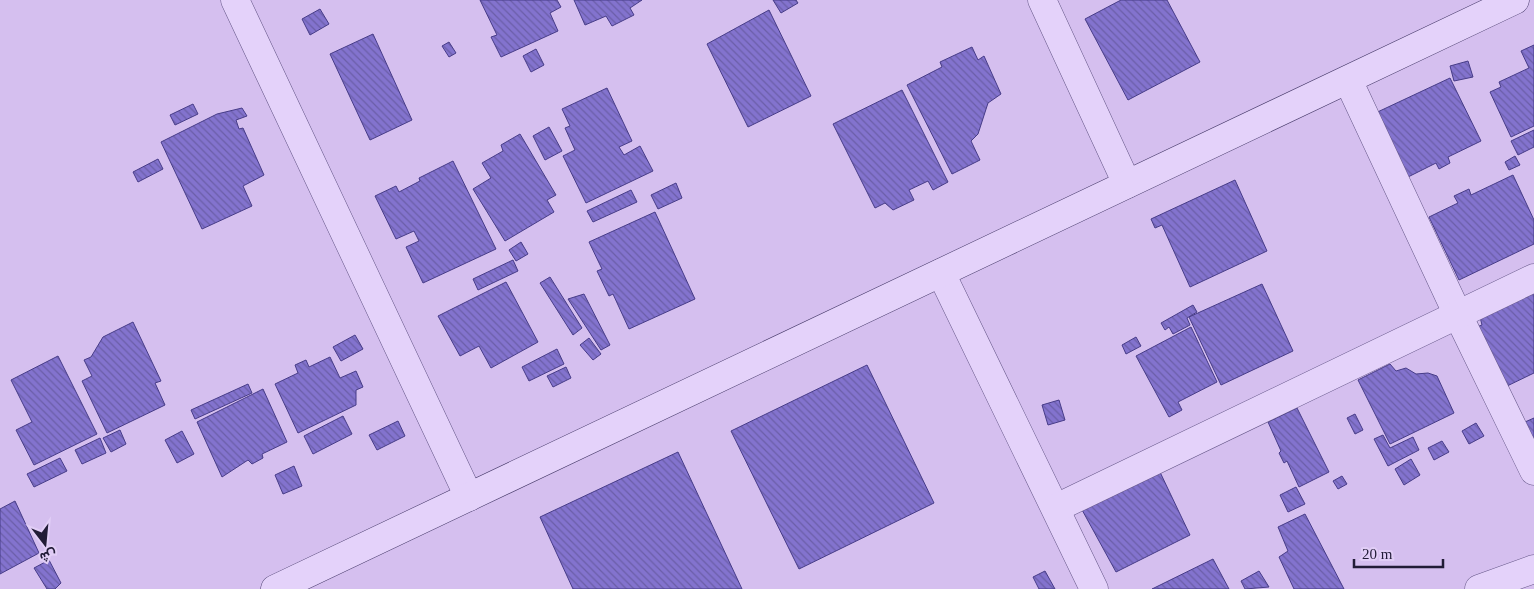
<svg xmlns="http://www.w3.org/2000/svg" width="1534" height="589" viewBox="0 0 1534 589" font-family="'Times New Roman',Vazirmatn,serif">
<defs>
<pattern id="building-back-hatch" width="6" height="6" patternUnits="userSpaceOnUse" patternTransform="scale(1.25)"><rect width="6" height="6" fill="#8373ce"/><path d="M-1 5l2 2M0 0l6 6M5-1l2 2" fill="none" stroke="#6b5ea8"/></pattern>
</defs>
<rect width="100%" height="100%" fill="#d5bfef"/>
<g fill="url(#building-back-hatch)" stroke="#473c88">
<path d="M480 0H557L561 7 550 13 558 31 501 57 491 37 497 35Z"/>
<path d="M574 0H642L630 8 634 15 612 26 606 16 585 25Z"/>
<path d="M773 0H796L798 3 781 13Z"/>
<path d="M1121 0H1167L1200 62 1128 100 1085 19Z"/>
<path d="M320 9 329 24 310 35 302 19Z"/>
<path d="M769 10 811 96 748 127 707 44Z"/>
<path d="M373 34 412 120 370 140 330 54Z"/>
<path d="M449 42 456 53 449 57 442 46Z"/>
<path d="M1534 45V126L1511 137 1490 92 1501 87 1499 82 1529 68 1521 51Z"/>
<path d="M972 47 978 60 984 56 1001 94 988 103 978 134 971 141 980 160 952 174 907 85 942 67 940 62Z"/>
<path d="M536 49 544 65 531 72 523 56Z"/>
<path d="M1468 61 1473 77 1454 81 1450 66Z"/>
<path d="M1450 78 1481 141 1448 157 1450 163 1439 169 1436 163 1400 181 1369 116Z"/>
<path d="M607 88 632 141 619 147 624 155 640 146 653 171 586 203 563 156 575 150 565 128 570 126 562 109Z"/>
<path d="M902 90 948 182 933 190 928 181 909 190 914 200 893 210 885 203 875 208 833 124Z"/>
<path d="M193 104 198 114 175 125 170 115Z"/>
<path d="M242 108 247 116 236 120 239 129 243 128 264 175 243 186 252 206 202 229 161 142 217 114Z"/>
<path d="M549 127 562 151 545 160 533 136Z"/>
<path d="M1534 130V147L1518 155 1511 141Z"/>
<path d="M520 134 556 195 547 200 554 212 505 241 473 189 491 178 482 163 503 151 501 145Z"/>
<path d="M1515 156 1520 165 1509 170 1505 162Z"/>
<path d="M158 159 163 169 138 182 133 172Z"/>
<path d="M453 161 496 249 423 283 406 247 419 241 414 231 396 239 375 196 396 186 399 192 420 181 419 178Z"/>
<path d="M1513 175 1534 220V244L1459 280 1429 217 1458 203 1454 196 1469 189 1471 195Z"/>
<path d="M1235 180 1267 251 1190 287 1162 225 1155 228 1151 219Z"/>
<path d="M676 183 682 198 658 209 651 195Z"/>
<path d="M631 190 637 202 593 222 587 211Z"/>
<path d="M655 212 695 299 629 329 613 294 609 296 597 271 602 269 589 242Z"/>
<path d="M521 242 528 254 516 261 509 250Z"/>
<path d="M513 260 518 271 478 290 473 279Z"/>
<path d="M550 277 582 328 573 335 540 283Z"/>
<path d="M506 282 538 342 491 368 479 346 460 356 438 316Z"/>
<path d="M1262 284 1293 351 1221 385 1189 317Z"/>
<path d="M1534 290V373L1505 387 1474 328 1482 325 1480 317Z"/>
<path d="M584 294 610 345 601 350 568 299Z"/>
<path d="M1193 305 1197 312 1187 318 1190 325 1173 334 1169 327 1165 330 1161 323Z"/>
<path d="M133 322 161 381 155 383 165 405 107 433 82 381 92 376 84 360 91 357 103 337Z"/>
<path d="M1191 327 1217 382 1178 402 1182 410 1169 417 1136 356Z"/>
<path d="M355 335 363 349 341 361 333 347Z"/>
<path d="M1136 337 1141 346 1126 354 1122 345Z"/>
<path d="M589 338 601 354 593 360 580 345Z"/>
<path d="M557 349 564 364 529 381 522 367Z"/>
<path d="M58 356 97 434 34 465 16 430 32 422 11 380Z"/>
<path d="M330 357 340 378 356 371 363 387 356 390V405L298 433 275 384 298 373 295 365 306 360 309 367Z"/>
<path d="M1390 364 1396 371 1406 368 1416 374 1428 373 1437 376 1454 413 1390 444 1358 380Z"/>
<path d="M867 365 934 503 799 569 731 431Z"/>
<path d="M566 367 571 378 553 387 547 376Z"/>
<path d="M248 384 252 393 195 419 191 410Z"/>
<path d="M263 389 287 442 262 454 263 458 252 464 248 460 222 477 197 422Z"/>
<path d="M1059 400 1065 420 1048 425 1042 405Z"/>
<path d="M1297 408 1329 472 1299 487 1287 461 1284 463 1279 453 1281 451 1268 422Z"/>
<path d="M1355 414 1363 430 1355 434 1347 418Z"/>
<path d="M343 416 352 434 313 454 304 436Z"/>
<path d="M1534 418V440L1525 422Z"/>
<path d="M398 421 405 436 377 450 369 435Z"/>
<path d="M1476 423 1484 436 1469 444 1462 431Z"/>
<path d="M120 430 126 444 111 452 103 438Z"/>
<path d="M182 431 194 454 177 463 165 440Z"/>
<path d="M1383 435 1390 448 1413 437 1419 450 1388 466 1374 439Z"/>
<path d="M100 438 106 453 82 464 75 450Z"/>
<path d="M1442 441 1449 452 1434 460 1428 448Z"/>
<path d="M678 452 742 589H573L540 517Z"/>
<path d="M60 458 67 471 34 487 27 474Z"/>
<path d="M1411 459 1420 475 1404 485 1395 469Z"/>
<path d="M294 466 302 486 283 494 275 475Z"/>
<path d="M1159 470 1190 535 1116 572 1081 508Z"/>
<path d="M1342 476 1347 484 1338 489 1333 481Z"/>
<path d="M1296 487 1305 504 1288 512 1280 495Z"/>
<path d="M15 501 39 553 0 574V509Z"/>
<path d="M1305 514 1344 589H1294L1279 557 1288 551 1278 527Z"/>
<path d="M1213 559 1229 589H1152Z"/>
<path d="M49 560 61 583 55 589H47L34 568Z"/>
<path d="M1045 571 1055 589H1039L1033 577Z"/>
<path d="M1259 571 1269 587 1245 589 1241 581Z"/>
</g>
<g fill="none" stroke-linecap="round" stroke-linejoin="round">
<g stroke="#655788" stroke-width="29">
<g id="street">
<path d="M235 0 469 497"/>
<path d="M1042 0 1127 184"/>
<path d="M1348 80 1457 313 1534 471"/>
<path d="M941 273 1094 589"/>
<path d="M1056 508 1534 278"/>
<path d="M1479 589 1534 569"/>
</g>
</g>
<g stroke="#463a69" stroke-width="29">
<path id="secondary" d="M275 589 1515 0"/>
</g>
<use href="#street" stroke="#e4d2fa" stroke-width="28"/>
<use href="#secondary" stroke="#e4d2fa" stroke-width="28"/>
</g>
<g transform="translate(45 544) rotate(164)" stroke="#e1cef6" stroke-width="4" paint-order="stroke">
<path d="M0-4L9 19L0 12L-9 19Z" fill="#221c37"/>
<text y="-8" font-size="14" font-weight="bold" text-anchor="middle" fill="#221c37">ش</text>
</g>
<path d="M1354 559v8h89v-8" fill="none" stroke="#221c37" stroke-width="2.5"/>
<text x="1362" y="559" font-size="15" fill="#221c37" stroke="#e1cef6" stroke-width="4" paint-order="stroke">20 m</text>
</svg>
